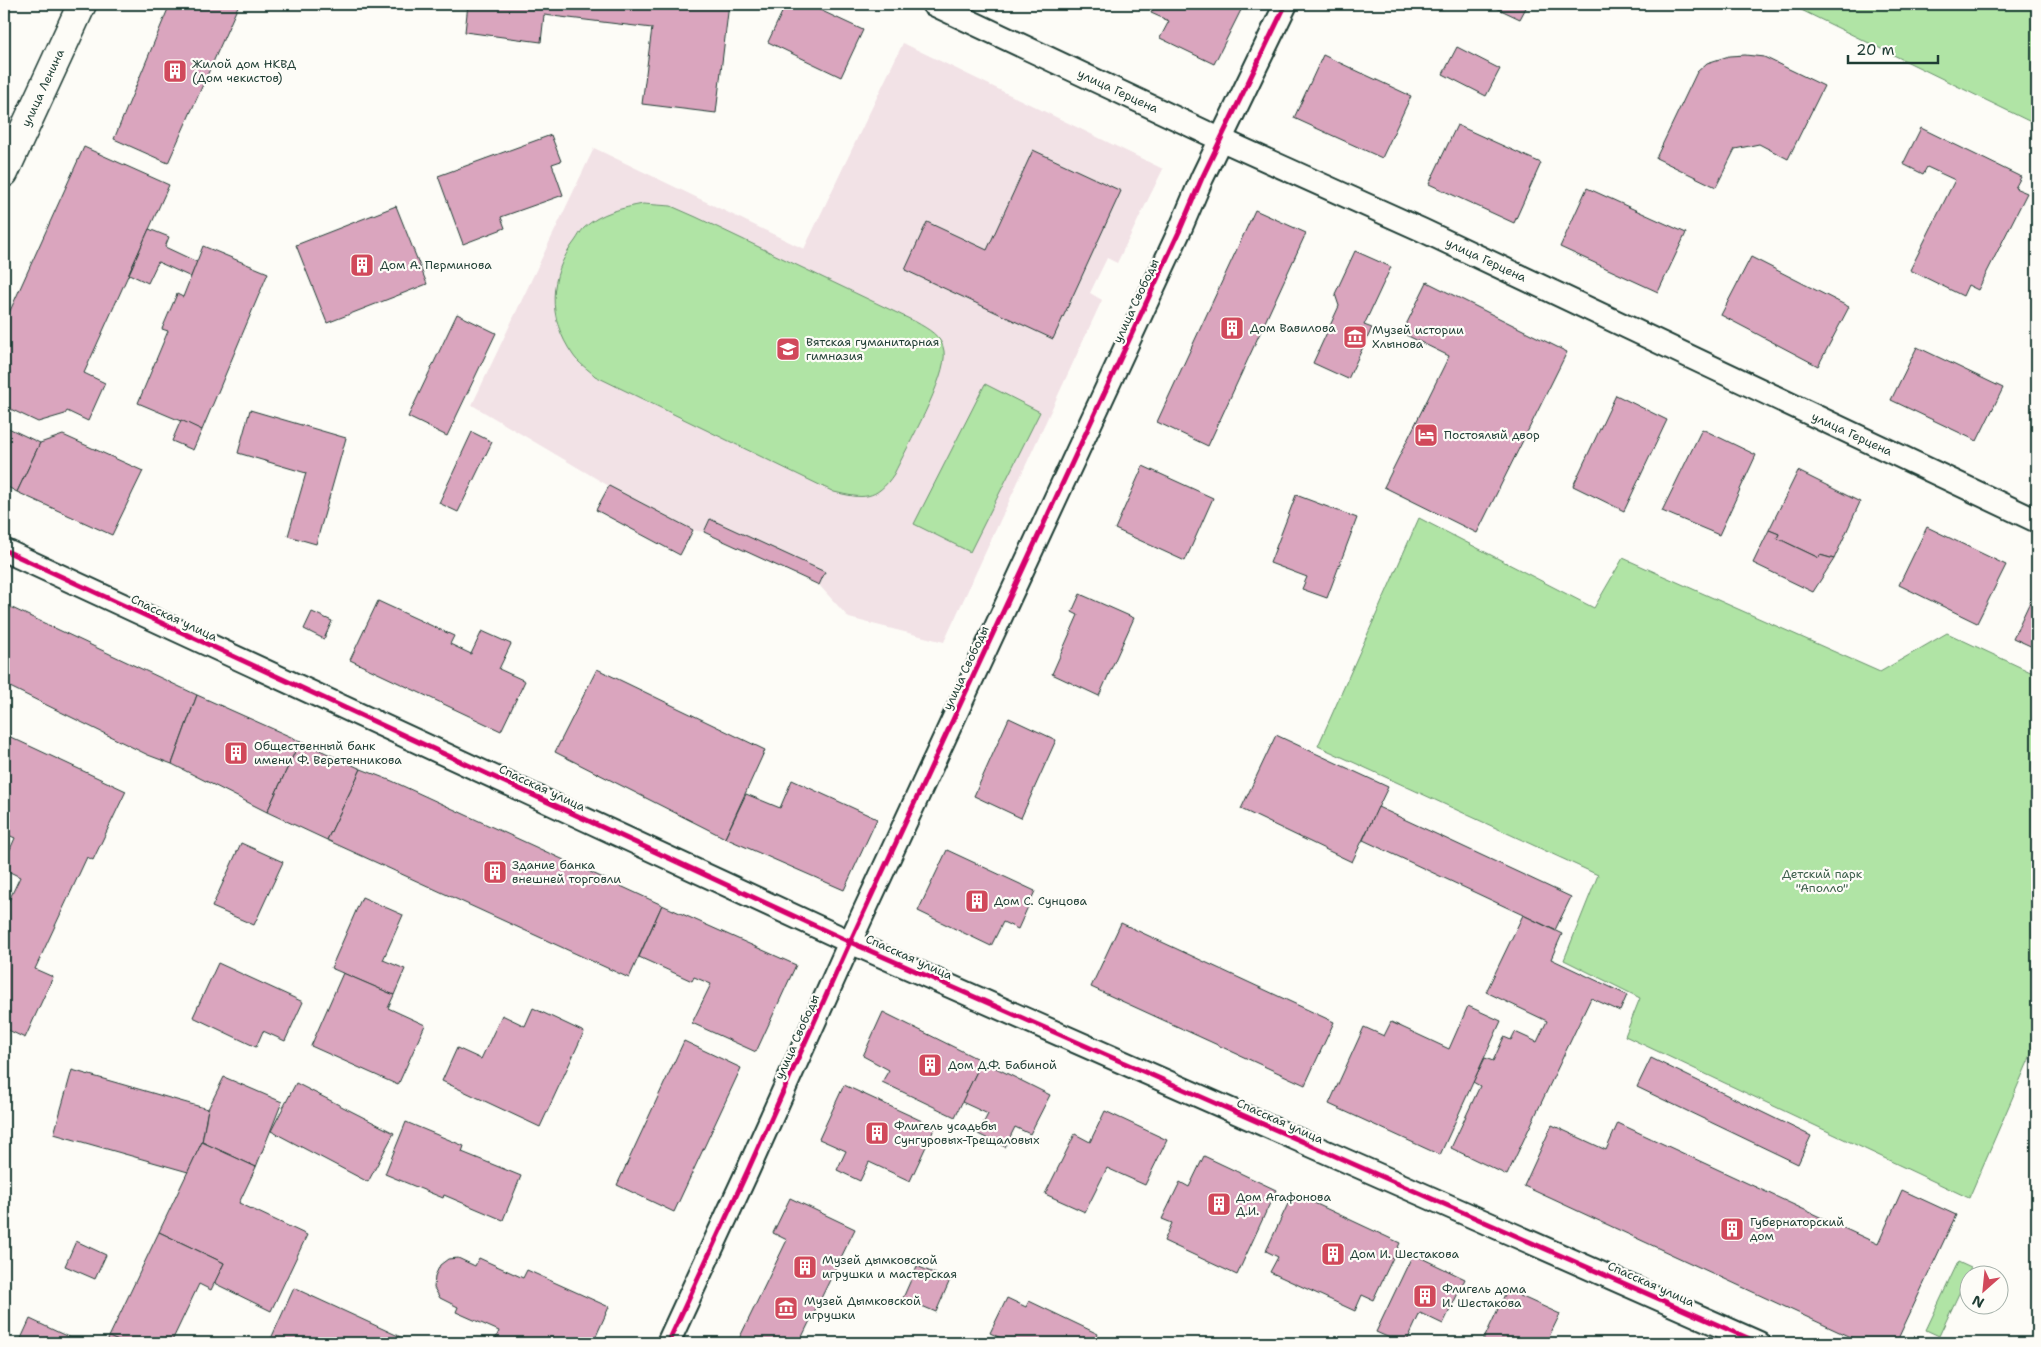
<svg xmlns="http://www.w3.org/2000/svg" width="2041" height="1347" viewBox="0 0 2041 1347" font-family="'Shantell Sans',sans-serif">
<rect width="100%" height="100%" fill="#fdfcf7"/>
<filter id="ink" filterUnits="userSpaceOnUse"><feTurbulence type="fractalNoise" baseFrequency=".02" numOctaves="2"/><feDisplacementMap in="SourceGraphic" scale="10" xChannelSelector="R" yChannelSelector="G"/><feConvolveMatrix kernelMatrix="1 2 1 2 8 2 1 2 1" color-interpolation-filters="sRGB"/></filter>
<g filter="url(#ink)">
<path fill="#f2e2e6" d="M903 43 1163 169 1117 263 1107 258 1090 293 1102 300 944 642 849 618 819 585 825 572 710 519 704 532 693 530 609 486 472 405 594 148 804 249Z"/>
<g fill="#b0e4a5" stroke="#68906c">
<path d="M1789 4H2037V125Z"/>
<path d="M643 204 671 206 696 217 916 322C928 329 942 336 944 351 948 376 906 449 894 474 876 501 863 499 834 492L595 376C588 369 578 363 573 355 547 318 548 276 575 241 578 237 580 232 584 228 600 213 622 208 643 204Z"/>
<path d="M985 384 1040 412 970 552 914 524Z"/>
<path d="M1419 518 1594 608 1623 558 1880 672 1947 633 2037 675V1041L1969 1198 1625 1036 1640 998 1564 960 1598 875 1318 746Z"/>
<path d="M1958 1262 1971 1268 1939 1336 1926 1330Z"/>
</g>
<g fill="#daa5be" stroke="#1f3d34">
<path d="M170 4H239L168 163 114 139Z"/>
<path d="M468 4H729L716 113 642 104 652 28 544 15 541 42 465 32Z"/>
<path d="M786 4H807L863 30 841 77 768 42Z"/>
<path d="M1155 4H1244L1214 64 1160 38 1169 21 1151 13Z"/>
<path d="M1488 4H1528L1520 19Z"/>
<path d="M1457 47 1500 69 1486 96 1443 74Z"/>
<path d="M1323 55 1411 96 1382 158 1294 118Z"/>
<path d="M1745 55 1764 57 1824 86 1788 159 1759 144 1735 149 1716 187 1656 158 1697 72 1707 63 1729 56Z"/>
<path d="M1457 125 1541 163 1514 223 1429 184Z"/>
<path d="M1921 128 2021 177 2015 188 2027 193 1978 290 1968 285 1963 296 1910 270 1955 180 1927 167 1923 174 1903 164Z"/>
<path d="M551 135 561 161 552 164 563 195 501 217 505 228 463 244 438 176Z"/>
<path d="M84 147 169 185 84 373 105 383 88 421 67 411 65 414 38 422 4 406V324Z"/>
<path d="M1033 150 1121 191 1053 339 905 270 927 222 987 250Z"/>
<path d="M1587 188 1686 233 1658 292 1560 247Z"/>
<path d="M396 206 427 284 327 323 296 245Z"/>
<path d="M1255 210 1306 233 1208 446 1157 422Z"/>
<path d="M149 229 169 237 165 247 197 262 191 277 158 262 148 283 129 274Z"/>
<path d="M203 246 268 273 202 430 138 403 168 331 162 329 177 294 183 297Z"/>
<path d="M1355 251 1391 267 1364 325 1372 328 1348 379 1313 363 1339 306 1335 294Z"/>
<path d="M1751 257 1849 307 1818 366 1721 315Z"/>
<path d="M1427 282 1567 352 1477 533 1384 487 1449 356 1402 333Z"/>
<path d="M457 314 496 333 447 436 408 417Z"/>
<path d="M1917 347 2003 388 1977 441 1891 400Z"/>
<path d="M1616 395 1667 420 1624 511 1573 486Z"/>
<path d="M250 410 346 438 316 544 288 536 306 473 238 453Z"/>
<path d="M181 420 202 430 193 450 172 441Z"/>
<path d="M4 426 40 443 17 492 4 485Z"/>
<path d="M1702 429 1756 455 1719 535 1662 511Z"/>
<path d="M472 432 492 442 458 512 439 503Z"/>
<path d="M63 435 143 471 112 535 17 492 40 443Z"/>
<path d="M1143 466 1213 498 1185 561 1115 529Z"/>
<path d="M1798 471 1860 502 1834 559 1820 555 1819 558 1777 538 1779 534 1769 530Z"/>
<path d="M609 486 693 530 680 555 596 510Z"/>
<path d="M1296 495 1357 518 1327 598 1302 589 1307 577 1270 563Z"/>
<path d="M710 519 825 572 819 585 704 532Z"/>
<path d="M1927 527 2006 565 1977 623 1899 585Z"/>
<path d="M1769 530 1779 534 1777 538 1819 558 1820 555 1834 559 1813 592 1753 563Z"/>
<path d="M2037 587V649L2013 638Z"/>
<path d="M1080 594 1134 618 1099 696 1052 674 1078 615 1072 612Z"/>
<path d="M378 601 454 636 450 644 471 654 482 631 511 644 499 669 525 681 501 731 350 660Z"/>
<path d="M4 604 10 607 4 623Z"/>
<path d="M10 607 197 695 172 764 148 755 4 684V623Z"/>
<path d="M312 612 332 621 324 639 304 629Z"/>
<path d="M597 669 765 750 725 838 555 752Z"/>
<path d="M197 695 300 741 267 812 172 764Z"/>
<path d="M1009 718 1056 740 1021 818 974 796Z"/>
<path d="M4 734 126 791 93 860 87 857 35 969 53 977 25 1038 4 1028V911L20 877 4 869V863L15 838 4 833Z"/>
<path d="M1276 735 1388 787 1352 862 1241 809Z"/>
<path d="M300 741 361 769 327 840 267 812Z"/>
<path d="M361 769 392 781 662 905 629 978 327 840Z"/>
<path d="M792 780 877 819 844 890 725 838 746 794 780 808Z"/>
<path d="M1378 807 1571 897 1555 930 1363 840Z"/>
<path d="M241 843 283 862 254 925 212 907Z"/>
<path d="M947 850 1035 891 1018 929 1003 922 991 946 918 911Z"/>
<path d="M362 897 403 915 383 960 405 969 394 995 331 968Z"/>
<path d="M662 905 796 965 756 1052 692 1023 711 984 694 977 692 981 639 957Z"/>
<path d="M1523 915 1562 934 1551 959 1627 995 1620 1011 1591 998 1507 1175 1451 1148 1480 1086 1473 1082 1485 1058 1493 1061 1504 1037 1511 1040 1515 1032 1537 1042 1547 1021 1486 992Z"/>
<path d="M1121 923 1334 1022 1305 1085 1091 987Z"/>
<path d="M218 963 303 1002 285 1041 263 1031 256 1047 193 1017Z"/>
<path d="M343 973 394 995 388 1008 425 1025 398 1085 311 1046Z"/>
<path d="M1468 1006 1501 1021 1440 1155 1329 1104 1364 1027 1384 1036 1391 1022 1449 1049Z"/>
<path d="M533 1008 584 1032 540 1127 442 1081 457 1048 481 1059 502 1015 525 1026Z"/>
<path d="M883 1012 982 1061 955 1117 882 1082 889 1070 863 1056Z"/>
<path d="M684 1041 741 1068 674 1212 617 1185Z"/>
<path d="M1651 1058 1811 1136 1798 1164 1637 1087Z"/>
<path d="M982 1061 1050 1095 1030 1134 1015 1127 1005 1147 978 1134 988 1114 962 1102Z"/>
<path d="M72 1070 208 1109 202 1142 188 1172 54 1134Z"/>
<path d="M224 1077 282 1102 256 1167 202 1142 208 1109Z"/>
<path d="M296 1083 394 1133 368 1182 271 1131Z"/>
<path d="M844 1085 935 1127 910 1181 869 1162 860 1181 837 1170 846 1151 819 1139Z"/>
<path d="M1105 1111 1167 1140 1145 1185 1107 1168 1085 1212 1045 1194 1075 1134 1090 1142Z"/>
<path d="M406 1122 464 1146 462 1152 521 1176 503 1220 444 1195 443 1198 385 1174Z"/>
<path d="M1618 1123 1878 1244 1902 1190 1956 1215 1896 1343H1863L1524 1186 1552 1125 1606 1150Z"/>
<path d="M202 1142 256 1167 239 1203 307 1235 271 1311 214 1283 224 1263 159 1232Z"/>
<path d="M1204 1156 1276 1190 1237 1275 1164 1241 1172 1223 1162 1219 1180 1182 1189 1187Z"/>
<path d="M1293 1193 1400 1243 1373 1300 1362 1295 1355 1311 1270 1272 1278 1257 1266 1251Z"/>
<path d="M790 1198 855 1229 799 1343H737L787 1240 773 1233Z"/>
<path d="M159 1232 224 1263 211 1290 199 1284 171 1343H163L153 1338 151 1343H123L109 1337Z"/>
<path d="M76 1241 106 1255 95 1279 65 1266Z"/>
<path d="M1413 1254 1465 1279 1443 1324 1420 1313 1406 1343H1401L1376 1332Z"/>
<path d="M458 1258 475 1266 479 1258 523 1278 527 1270 609 1307 593 1343H494L499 1331 456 1312 458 1307 440 1298 434 1288 435 1276 440 1265 448 1259Z"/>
<path d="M917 1266 950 1280 936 1312 903 1298Z"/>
<path d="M294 1288 407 1340 405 1343H269Z"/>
<path d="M1507 1290 1560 1314 1546 1343H1482Z"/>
<path d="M1007 1298 1026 1307 1029 1301 1098 1334 1096 1339 1105 1343H1004L1005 1340 990 1333Z"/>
<path d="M30 1319 81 1343H19Z"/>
<path d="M109 1337 123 1343H106Z"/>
</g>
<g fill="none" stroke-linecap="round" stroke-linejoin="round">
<g stroke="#1f3d34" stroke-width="26">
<g id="street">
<path d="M933 4 1222 140 1422 230 2037 521"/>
<path d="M4 550 850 942 1759 1343"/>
<path d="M668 1343 748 1170 850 942 1179 232 1202 178 1286 4"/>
</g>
</g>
<g stroke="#1f3d34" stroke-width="31">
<path id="primary" d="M4 173 82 4"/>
</g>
<use href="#street" stroke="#fdfcf7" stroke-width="22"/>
<use href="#primary" stroke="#fdfcf7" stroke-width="28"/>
<g stroke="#fdfcf7" stroke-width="8">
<g id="cycleway">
<path d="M4 550 850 942 1759 1343"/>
<path d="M668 1343 748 1170 850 942 1179 232 1202 178 1286 4"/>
</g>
</g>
<use href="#cycleway" stroke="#d6006c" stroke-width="5"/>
</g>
</g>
<defs>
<g id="building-square" transform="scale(1.25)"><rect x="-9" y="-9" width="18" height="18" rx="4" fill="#d1495b" stroke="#fdfcf7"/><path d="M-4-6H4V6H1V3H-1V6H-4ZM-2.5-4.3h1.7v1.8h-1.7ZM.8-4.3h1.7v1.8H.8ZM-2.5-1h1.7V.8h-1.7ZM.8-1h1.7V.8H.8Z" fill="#fff"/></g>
<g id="museum-square" transform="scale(1.25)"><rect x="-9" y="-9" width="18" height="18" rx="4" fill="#d1495b" stroke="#fdfcf7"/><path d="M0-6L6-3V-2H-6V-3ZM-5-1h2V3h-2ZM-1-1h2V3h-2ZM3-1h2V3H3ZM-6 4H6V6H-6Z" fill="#fff"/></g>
<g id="school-square" transform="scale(1.25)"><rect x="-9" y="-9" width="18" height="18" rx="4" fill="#d1495b" stroke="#fdfcf7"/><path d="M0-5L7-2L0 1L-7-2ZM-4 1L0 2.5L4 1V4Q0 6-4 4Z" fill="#fff"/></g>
<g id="hotel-square" transform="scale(1.25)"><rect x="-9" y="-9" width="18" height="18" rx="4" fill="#d1495b" stroke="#fdfcf7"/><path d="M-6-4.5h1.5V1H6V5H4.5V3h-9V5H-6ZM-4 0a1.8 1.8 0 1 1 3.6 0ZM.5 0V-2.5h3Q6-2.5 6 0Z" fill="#fff"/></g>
</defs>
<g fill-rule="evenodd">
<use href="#building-square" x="175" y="71"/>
<use href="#building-square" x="362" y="265"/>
<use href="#building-square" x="1232" y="328"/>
<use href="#museum-square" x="1355" y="337"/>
<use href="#school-square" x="788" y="349"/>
<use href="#hotel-square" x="1426" y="435"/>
<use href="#building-square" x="236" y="753"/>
<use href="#building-square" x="495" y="872"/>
<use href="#building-square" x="977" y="901"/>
<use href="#building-square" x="930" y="1065"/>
<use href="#building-square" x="877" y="1133"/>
<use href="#building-square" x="1219" y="1204"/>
<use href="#building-square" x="1732" y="1229"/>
<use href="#building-square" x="1333" y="1254"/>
<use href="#building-square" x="805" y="1267"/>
<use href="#building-square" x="1425" y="1296"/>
<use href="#museum-square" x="786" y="1308"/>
</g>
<g text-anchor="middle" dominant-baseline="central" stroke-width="4.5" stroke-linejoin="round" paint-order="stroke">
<g font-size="12" fill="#1f3d34" stroke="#fdfcf7" text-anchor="start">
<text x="192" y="64">Жилой дом НКВД<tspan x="192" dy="14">(Дом чекистов)</tspan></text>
<text x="380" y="265">Дом А. Перминова</text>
<text x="1250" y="328">Дом Вавилова</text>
<text x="1372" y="330">Музей истории<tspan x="1372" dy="14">Хлынова</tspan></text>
<text x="806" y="342">Вятская гуманитарная<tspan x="806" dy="14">гимназия</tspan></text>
<text x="1444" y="435">Постоялый двор</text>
<text x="254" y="746">Общественный банк<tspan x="254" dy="14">имени Ф. Веретенникова</tspan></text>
<text x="512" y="865">Здание банка<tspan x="512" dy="14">внешней торговли</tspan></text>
<text x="994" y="901">Дом С. Сунцова</text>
<text x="948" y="1065">Дом Д.Ф. Бабиной</text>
<text x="894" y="1126">Флигель усадьбы<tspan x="894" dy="14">Сунгуровых-Трещаловых</tspan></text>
<text x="1236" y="1197">Дом Агафонова<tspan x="1236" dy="14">Д.И.</tspan></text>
<text x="1750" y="1222">Губернаторский<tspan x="1750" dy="14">дом</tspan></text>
<text x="1350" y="1254">Дом И. Шестакова</text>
<text x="822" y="1260">Музей дымковской<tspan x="822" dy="14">игрушки и мастерская</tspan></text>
<text x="1442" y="1289">Флигель дома<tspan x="1442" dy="14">И. Шестакова</tspan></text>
<text x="804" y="1301">Музей Дымковской<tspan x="804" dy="14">игрушки</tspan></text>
</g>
<g font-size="12" fill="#1f3d34" stroke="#fdfcf7">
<text transform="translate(43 88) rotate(-65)">улица Ленина</text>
<text transform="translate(1118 91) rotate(25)">улица Герцена</text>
<text transform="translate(1486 260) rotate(25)">улица Герцена</text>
<text transform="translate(1136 301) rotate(-65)">улица Свободы</text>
<text transform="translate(1852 434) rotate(25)">улица Герцена</text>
<text transform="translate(174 618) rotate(25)">Спасская улица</text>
<text transform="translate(966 668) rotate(-65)">улица Свободы</text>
<text transform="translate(542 788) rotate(25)">Спасская улица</text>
<text transform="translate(909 957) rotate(24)">Спасская улица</text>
<text transform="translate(797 1037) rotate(-66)">улица Свободы</text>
<text transform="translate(1280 1121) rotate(24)">Спасская улица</text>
<text transform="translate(1651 1284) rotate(24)">Спасская улица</text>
</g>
<g font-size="12" fill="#3c5e4b" stroke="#fdfcf7">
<text x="1822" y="874">Детский парк<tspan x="1822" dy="14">"Аполло"</tspan></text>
</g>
</g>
<rect width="2041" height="1347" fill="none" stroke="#fdfcf7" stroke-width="20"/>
<rect x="10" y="10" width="2021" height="1327" fill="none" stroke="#1f3d34" stroke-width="2" filter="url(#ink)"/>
<g transform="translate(1984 1290) rotate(207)"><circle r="24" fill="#fdfcf7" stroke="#a4b0a9"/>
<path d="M0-4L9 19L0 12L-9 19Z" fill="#d1495b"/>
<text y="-8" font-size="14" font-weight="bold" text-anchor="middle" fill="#1f3d34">N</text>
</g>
<path d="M1848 55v8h90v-8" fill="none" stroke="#1f3d34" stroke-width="2.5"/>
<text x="1856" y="55" font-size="15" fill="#1f3d34" stroke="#fdfcf7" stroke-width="4" paint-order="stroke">20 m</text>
</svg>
